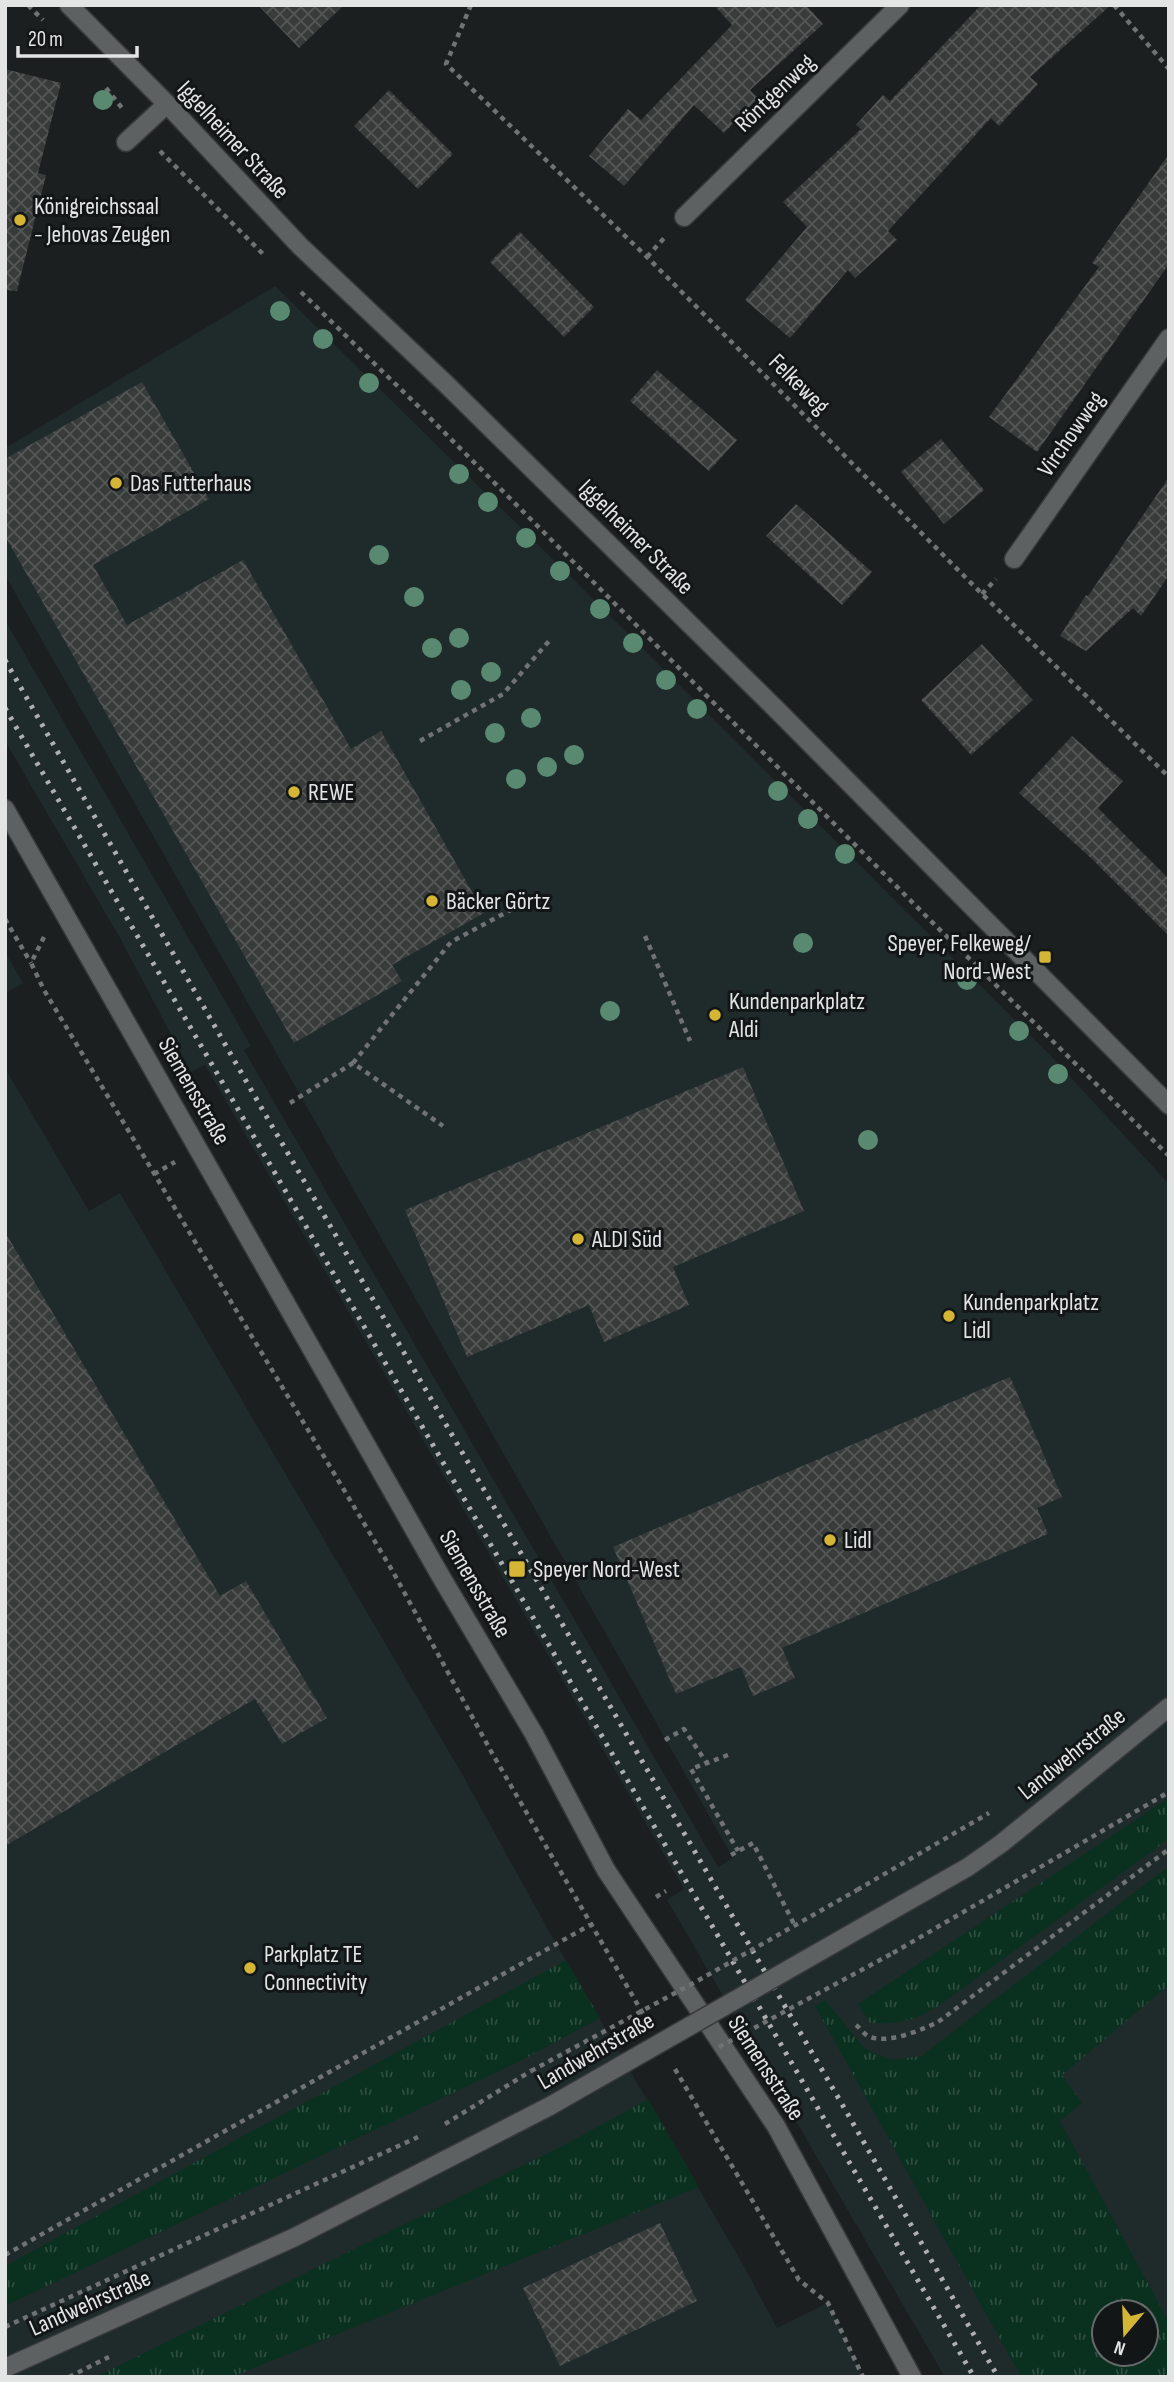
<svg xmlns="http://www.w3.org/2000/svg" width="1174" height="2382" viewBox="0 0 1174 2382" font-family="'Sofia Sans Condensed',sans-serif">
<defs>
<pattern id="grass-tufts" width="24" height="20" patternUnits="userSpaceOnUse" patternTransform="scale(1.75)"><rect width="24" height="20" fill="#0a301f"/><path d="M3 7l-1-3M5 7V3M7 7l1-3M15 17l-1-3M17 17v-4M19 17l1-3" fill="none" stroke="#2e4e3f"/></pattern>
<pattern id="building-cross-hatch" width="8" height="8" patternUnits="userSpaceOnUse" patternTransform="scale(1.75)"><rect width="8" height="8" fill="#373b3a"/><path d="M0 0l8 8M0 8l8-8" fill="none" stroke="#545756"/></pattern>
</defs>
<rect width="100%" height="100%" fill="#1b1f1f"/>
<g fill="#1f2a2b" fill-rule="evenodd">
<path d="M275 286 566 572 1052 1057 1169 1184V2377H945L667 1900 684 1889 205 1065 191 1072 120 938 5 741V620L251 1046 244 1050 718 1867 733 1858 5 575V448ZM1104 2312H1146V2354H1104Z"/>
<path d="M5 952 23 983 5 994Z"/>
<path d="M5 1068 89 1211 120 1193 461 1772 551 1935 745 2268 777 2328 828 2303 863 2377H5Z"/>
</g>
<g fill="url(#grass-tufts)" fill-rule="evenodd">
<path d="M1169 1798V1839L934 2009C912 2021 894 2025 870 2023L858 2004Z"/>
<path d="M1169 1866V1985L1062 2075 1082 2103 1060 2121 1169 2322V2377H1021L815 2006 825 2000 865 2049 893 2060 921 2056ZM1104 2312H1146V2354H1104Z"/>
<path d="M566 1960 600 2018 524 2059 5 2306V2266Z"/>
<path d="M648 2099 699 2187 232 2377H96L570 2142Z"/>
</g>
<g fill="url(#building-cross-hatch)">
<path d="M258 5H344L299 48Z"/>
<path d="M714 5H806L823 24 750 90 758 98 724 133 694 105 624 186 589 156 628 109 641 120 732 25Z"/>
<path d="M981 5H1111L1030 77 1038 84 999 126 991 118 888 231 897 240 855 278 848 270 790 338 745 300 807 227 783 202 861 129 856 125 883 95 890 101Z"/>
<path d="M5 69 61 83 38 173 46 175 17 291 5 290Z"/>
<path d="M389 90 453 154 418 189 354 126Z"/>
<path d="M1169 154V264L1037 452 989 417 1099 267 1092 263Z"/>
<path d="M520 232 594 307 564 337 490 262Z"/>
<path d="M657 370 737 440 709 471 630 401Z"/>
<path d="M142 382 209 499 93 565 127 625 243 560 351 749 381 731 484 913 392 965 402 981 294 1043 5 536V459Z"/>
<path d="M941 439 984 490 944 524 901 472Z"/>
<path d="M1169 477V575L1141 616 1133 608 1086 651 1060 636 1086 595 1088 596Z"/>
<path d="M796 504 872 572 842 605 766 536Z"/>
<path d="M982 644 1033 700 971 755 921 700Z"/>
<path d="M1072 736 1123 781 1098 808 1169 879V936L1092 859 1019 793Z"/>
<path d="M743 1067 804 1211 673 1267 689 1305 604 1342 589 1305 467 1357 405 1210Z"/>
<path d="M5 1232 220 1596 246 1581 327 1718 282 1744 255 1699 5 1846Z"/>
<path d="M1010 1377 1062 1497 1037 1508 1048 1534 782 1648 795 1678 753 1696 741 1667 676 1694 613 1547Z"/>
<path d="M660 2223 697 2301 560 2366 523 2288Z"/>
</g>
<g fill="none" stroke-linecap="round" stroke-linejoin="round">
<g stroke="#373939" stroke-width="21">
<path id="lane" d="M126 142 167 104"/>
</g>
<g stroke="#373939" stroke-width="21">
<g id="street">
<path d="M684 217 900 5"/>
<path d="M1014 559 1169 338"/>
<path d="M5 809 440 1575 534 1734 606 1870 776 2126 912 2377"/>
</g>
</g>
<g stroke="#373939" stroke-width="21">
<g id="secondary">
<path d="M69 5 167 104 300 246 446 384 777 710 1169 1105"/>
<path d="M875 1920 968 1867 1002 1843 1169 1707"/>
<path d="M5 2368 295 2237 550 2106"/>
</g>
</g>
<g stroke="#707373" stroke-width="4.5" stroke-dasharray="5 5" stroke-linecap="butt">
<path d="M28 5 43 20"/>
<path d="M471 5 446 64 647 257 982 594 1169 777"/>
<path d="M1114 5 1169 69"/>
<path d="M106 88 122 108"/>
<path d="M160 151 263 254"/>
<path d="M647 257 665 237"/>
<path d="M301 292 420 408 927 917 1169 1156"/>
<path d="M982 594 996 579"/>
<path d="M420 741 503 694 549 641"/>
<path d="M5 919 31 963"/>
<path d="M645 936 690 1041"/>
<path d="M44 937 31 963 44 990 392 1570 492 1753 646 2019"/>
<path d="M353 1063 451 942 518 906"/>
<path d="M290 1103 353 1063 443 1126"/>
<path d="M154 1174 175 1162"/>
<path d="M665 1740 684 1729 706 1762"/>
<path d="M728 1755 691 1769 738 1851"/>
<path d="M731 1855 753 1843 795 1926"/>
<path d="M857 1890 989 1813"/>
<path d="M656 1897 666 1891"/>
<path d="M893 1953 1169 1792"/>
<path d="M856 2025C860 2028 864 2034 868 2036 887 2045 921 2030 938 2022L1169 1849"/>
<path d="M675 2069 799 2280 828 2303 863 2377"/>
<path d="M445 2124 531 2071"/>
<path d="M5 2255 590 1925"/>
<path d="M5 2327 418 2137"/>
<path d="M69 2377 109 2357"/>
</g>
<use href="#lane" stroke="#5d6162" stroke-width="18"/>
<use href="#street" stroke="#5d6162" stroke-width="18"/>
<use href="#secondary" stroke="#5d6162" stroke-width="18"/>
<g stroke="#aeb0b0" stroke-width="5" stroke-dasharray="3.5 7" stroke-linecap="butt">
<path d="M5 660 265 1114 846 2111 998 2377"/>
<path d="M5 708 974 2377"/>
</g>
<g stroke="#373939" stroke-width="21" stroke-linecap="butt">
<path id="secondary-bridge" d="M550 2106 875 1920"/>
</g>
<g stroke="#707373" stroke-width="4.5" stroke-dasharray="5 5" stroke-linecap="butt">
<path d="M719 2047 893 1953"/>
<path d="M531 2071 699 1980 857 1890"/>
</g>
<use href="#secondary-bridge" stroke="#5d6162" stroke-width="18"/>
</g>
<g fill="#598a71">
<circle cx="103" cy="100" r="10"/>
<circle cx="280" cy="311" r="10"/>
<circle cx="323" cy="339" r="10"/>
<circle cx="369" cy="383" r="10"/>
<circle cx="459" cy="474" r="10"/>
<circle cx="488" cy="502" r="10"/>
<circle cx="526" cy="538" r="10"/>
<circle cx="379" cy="555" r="10"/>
<circle cx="560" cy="571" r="10"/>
<circle cx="414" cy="597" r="10"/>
<circle cx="600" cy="609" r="10"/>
<circle cx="459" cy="638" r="10"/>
<circle cx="633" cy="643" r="10"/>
<circle cx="432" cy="648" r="10"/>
<circle cx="491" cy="672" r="10"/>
<circle cx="666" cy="680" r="10"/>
<circle cx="461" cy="690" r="10"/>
<circle cx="697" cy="709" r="10"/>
<circle cx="531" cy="718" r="10"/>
<circle cx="495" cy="733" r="10"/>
<circle cx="574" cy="755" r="10"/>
<circle cx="547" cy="767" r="10"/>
<circle cx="516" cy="779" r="10"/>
<circle cx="778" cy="791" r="10"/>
<circle cx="808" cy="819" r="10"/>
<circle cx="845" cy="854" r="10"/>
<circle cx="803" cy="943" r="10"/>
<circle cx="967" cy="980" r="10"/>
<circle cx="610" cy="1011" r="10"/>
<circle cx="1019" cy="1031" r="10"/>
<circle cx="1058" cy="1074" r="10"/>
<circle cx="868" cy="1140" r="10"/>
</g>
<g fill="#d5b535" stroke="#121616" stroke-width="2.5">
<circle cx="20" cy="220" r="7"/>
<circle cx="116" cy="483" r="7"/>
<circle cx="294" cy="792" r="7"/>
<circle cx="432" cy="901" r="7"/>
<rect x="1038" y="950" width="14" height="14" rx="3.5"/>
<circle cx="715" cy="1015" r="7"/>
<circle cx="578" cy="1239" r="7"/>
<circle cx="949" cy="1316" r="7"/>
<circle cx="830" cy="1540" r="7"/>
<rect x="508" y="1560" width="18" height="18" rx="3.5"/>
<circle cx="250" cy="1968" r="7"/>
</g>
<g text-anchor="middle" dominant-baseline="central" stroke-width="6" stroke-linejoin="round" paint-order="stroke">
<g font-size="24" fill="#e3e5e5" stroke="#121616">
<text transform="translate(775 93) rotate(-44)">Röntgenweg</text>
<text transform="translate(233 140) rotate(47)">Iggelheimer Straße</text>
<text transform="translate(799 384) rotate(45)">Felkeweg</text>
<text transform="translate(1071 434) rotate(-55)">Virchowweg</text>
<text transform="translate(636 537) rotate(45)">Iggelheimer Straße</text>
<text transform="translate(194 1091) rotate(60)">Siemensstraße</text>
<text transform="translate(475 1584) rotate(60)">Siemensstraße</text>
<text transform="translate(1072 1754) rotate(-39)">Landwehrstraße</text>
<text transform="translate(596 2051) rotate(-30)">Landwehrstraße</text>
<text transform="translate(766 2068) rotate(57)">Siemensstraße</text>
<text transform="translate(90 2303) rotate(-24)">Landwehrstraße</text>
</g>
<g font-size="24" fill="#e3e5e5" stroke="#121616" text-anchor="start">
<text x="34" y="206">Königreichssaal<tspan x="34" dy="28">- Jehovas Zeugen</tspan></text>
<text x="130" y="483">Das Futterhaus</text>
<text x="308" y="792">REWE</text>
<text x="446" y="901">Bäcker Görtz</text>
<text x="1031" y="943" text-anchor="end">Speyer, Felkeweg/<tspan x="1031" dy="28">Nord-West</tspan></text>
<text x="729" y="1001">Kundenparkplatz<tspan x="729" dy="28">Aldi</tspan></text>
<text x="592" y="1239">ALDI Süd</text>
<text x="963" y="1302">Kundenparkplatz<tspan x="963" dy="28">Lidl</tspan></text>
<text x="844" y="1540">Lidl</text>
<text x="533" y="1569">Speyer Nord-West</text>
<text x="264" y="1954">Parkplatz TE<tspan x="264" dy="28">Connectivity</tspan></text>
</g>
</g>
<rect width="1174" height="2382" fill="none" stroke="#e3e5e5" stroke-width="14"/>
<g transform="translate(1125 2333) rotate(199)"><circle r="33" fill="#121616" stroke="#666969" stroke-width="2"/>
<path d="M0-5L12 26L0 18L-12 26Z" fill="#d5b535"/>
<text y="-10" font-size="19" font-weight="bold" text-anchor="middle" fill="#e3e5e5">N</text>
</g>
<path d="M18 46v10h119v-10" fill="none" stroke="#e3e5e5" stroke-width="3.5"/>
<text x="28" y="46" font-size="21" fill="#e3e5e5" stroke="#121616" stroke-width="5" paint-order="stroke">20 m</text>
</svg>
